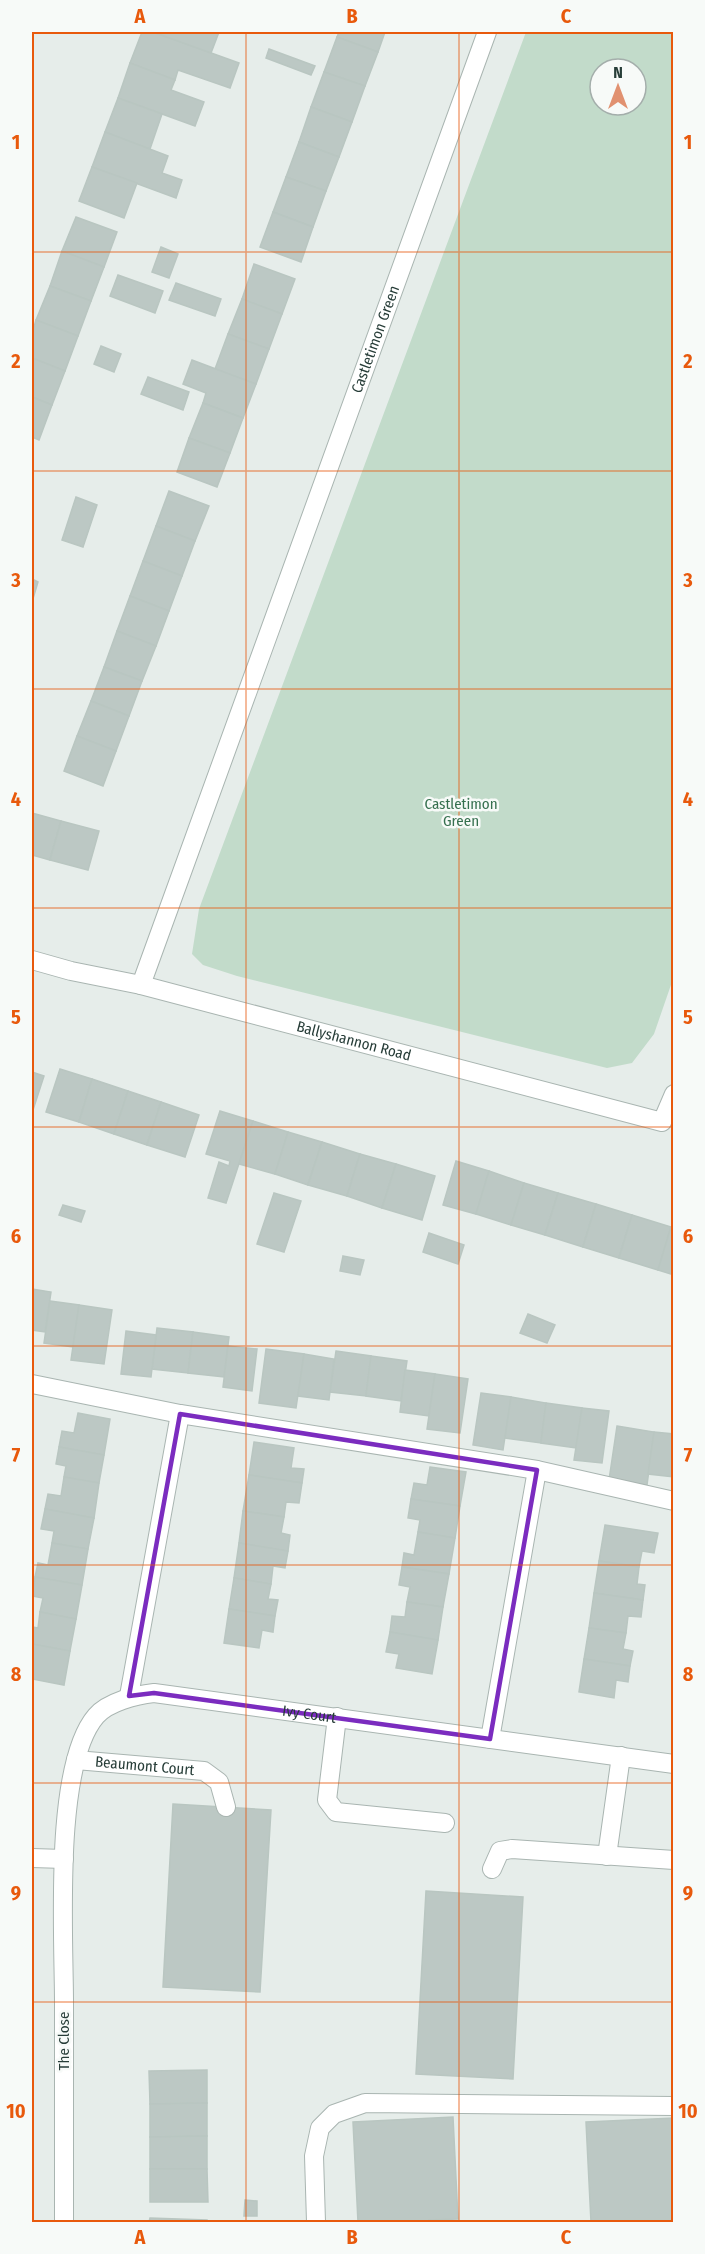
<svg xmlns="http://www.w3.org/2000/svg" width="705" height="2254" viewBox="0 0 705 2254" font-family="'Fira Sans Condensed',sans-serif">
<rect width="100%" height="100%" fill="#e6edea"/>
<path fill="#c2dbca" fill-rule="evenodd" d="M526 32H673V979L654 1034 632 1063 607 1068 237 976 203 965 192 954 199 909ZM600 69H636V105H600Z"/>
<g fill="#bcc8c4" stroke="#b9c6c1" stroke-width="1.5">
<path d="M142 32H153L239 63 230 88 178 70 175 80 130 63Z"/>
<path d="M153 32H219L211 53Z"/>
<path d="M339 32H385L378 52 337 37Z"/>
<path d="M337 37 378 52 365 86 324 72Z"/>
<path d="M269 49 315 66 311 75 266 58Z"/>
<path d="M130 63 175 80 171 90 204 102 195 126 118 98Z"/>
<path d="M324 72 365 86 352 122 311 107Z"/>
<path d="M118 98 162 114 150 149 105 132Z"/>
<path d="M311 107 352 122 339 157 299 142Z"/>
<path d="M105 132 168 156 162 173 182 180 176 198 92 167Z"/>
<path d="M299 142 339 157 326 191 286 177Z"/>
<path d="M92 167 137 183 124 218 79 201Z"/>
<path d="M286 177 326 191 313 227 273 212Z"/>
<path d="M273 212 313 227 301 262 260 247Z"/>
<path d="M76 217 117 232 104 267 62 251Z"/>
<path d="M161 247 178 254 169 278 152 272Z"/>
<path d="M62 251 104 267 91 301 50 286Z"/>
<path d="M254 264 295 279 282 314 242 299Z"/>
<path d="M118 275 163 291 155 313 110 296Z"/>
<path d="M176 283 221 299 215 316 169 300Z"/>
<path d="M50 286 91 301 78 336 36 320Z"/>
<path d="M242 299 282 314 269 349 228 334Z"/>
<path d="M36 320 78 336 65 371 32 358V334Z"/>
<path d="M228 334 269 349 256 384 215 369Z"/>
<path d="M101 346 121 354 114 372 94 364Z"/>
<path d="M32 358 65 371 52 405 32 397Z"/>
<path d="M192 360 256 384 243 418 203 403 206 393 183 384Z"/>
<path d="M148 377 189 392 183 410 141 394Z"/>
<path d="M32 397 52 405 39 440 32 437Z"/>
<path d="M203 403 243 418 230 453 189 438Z"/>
<path d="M189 438 230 453 217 487 177 472Z"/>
<path d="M169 491 209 506 195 541 156 526Z"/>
<path d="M76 497 97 505 83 547 62 540Z"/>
<path d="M156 526 195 541 182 576 143 561Z"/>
<path d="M143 561 182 576 169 611 130 596Z"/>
<path d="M32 579 38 582 32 602Z"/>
<path d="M130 596 169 611 156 646 117 631Z"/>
<path d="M117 631 156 646 142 681 104 667Z"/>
<path d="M104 667 142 681 129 716 91 701Z"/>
<path d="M91 701 129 716 116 751 77 736Z"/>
<path d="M77 736 116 751 103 786 64 771Z"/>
<path d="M32 813 61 821 50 860 32 855Z"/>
<path d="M61 821 99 831 88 870 50 860Z"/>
<path d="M60 1069 92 1079 79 1122 46 1112Z"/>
<path d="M32 1072 44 1076 32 1113Z"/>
<path d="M92 1079 128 1091 114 1134 79 1122Z"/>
<path d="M128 1091 161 1102 147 1145 114 1134Z"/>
<path d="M161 1102 199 1115 185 1157 147 1145Z"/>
<path d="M220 1111 253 1121 226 1203 208 1198 219 1162 229 1166 230 1161 206 1154Z"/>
<path d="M253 1121 288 1132 275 1174 239 1164Z"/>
<path d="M288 1132 322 1142 308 1185 275 1174Z"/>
<path d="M322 1142 360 1154 347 1196 308 1185Z"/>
<path d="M360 1154 396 1164 382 1208 347 1196Z"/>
<path d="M456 1161 489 1171 476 1214 443 1205Z"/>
<path d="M396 1164 435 1176 422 1220 382 1208Z"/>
<path d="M489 1171 524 1183 511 1225 476 1214Z"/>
<path d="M524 1183 558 1193 545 1235 511 1225Z"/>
<path d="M274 1193 301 1201 284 1252 257 1244Z"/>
<path d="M558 1193 596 1204 583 1247 545 1235Z"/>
<path d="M596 1204 632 1215 619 1258 583 1247Z"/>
<path d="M63 1205 85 1211 81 1222 59 1215Z"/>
<path d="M632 1215 671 1227 658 1270 619 1258Z"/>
<path d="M671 1227 674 1228V1275L658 1270Z"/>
<path d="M429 1233 464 1245 458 1264 423 1252Z"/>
<path d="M343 1256 364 1260 360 1275 340 1271Z"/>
<path d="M32 1289 51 1292 45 1332 32 1330Z"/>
<path d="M50 1301 79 1305 73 1347 44 1343Z"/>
<path d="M79 1305 112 1310 104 1364 71 1360Z"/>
<path d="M528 1314 555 1325 547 1343 520 1333Z"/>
<path d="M157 1328 193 1332 188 1373 152 1369Z"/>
<path d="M126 1331 156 1335 151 1377 121 1374Z"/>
<path d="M193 1332 229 1337 224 1377 188 1373Z"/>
<path d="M228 1346 257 1349 252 1391 223 1387Z"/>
<path d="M266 1349 304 1354 296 1408 259 1403Z"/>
<path d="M336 1351 371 1356 366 1396 330 1392Z"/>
<path d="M304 1354 334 1359 329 1400 298 1396Z"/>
<path d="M371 1356 407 1361 401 1401 366 1396Z"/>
<path d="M405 1370 435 1374 429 1416 400 1412Z"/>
<path d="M435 1374 468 1379 460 1433 427 1429Z"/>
<path d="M481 1393 511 1397 503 1450 473 1445Z"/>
<path d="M511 1397 546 1403 541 1443 505 1438Z"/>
<path d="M546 1403 582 1408 576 1448 541 1443Z"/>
<path d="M582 1408 609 1411 602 1463 574 1460Z"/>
<path d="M78 1413 110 1419 104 1455 59 1447 62 1431 74 1433Z"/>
<path d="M617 1426 654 1432 647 1485 609 1480Z"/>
<path d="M654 1432 674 1434V1477L648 1474Z"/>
<path d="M254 1442 294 1448 291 1468 304 1469 302 1483 249 1475Z"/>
<path d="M59 1447 104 1455 99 1483 64 1477 66 1466 56 1464Z"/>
<path d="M430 1467 466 1472 460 1506 411 1499 414 1483 427 1485Z"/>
<path d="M249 1475 302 1483 299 1503 286 1502 284 1517 243 1511Z"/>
<path d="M64 1477 99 1483 94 1518 45 1509 48 1494 61 1496Z"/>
<path d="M411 1499 460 1506 455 1538 418 1532 420 1520 408 1518Z"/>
<path d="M45 1509 94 1518 88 1549 52 1543 54 1531 41 1529Z"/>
<path d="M243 1511 284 1517 281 1533 290 1535 288 1551 239 1543Z"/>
<path d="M605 1525 658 1533 654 1553 642 1551 639 1567 599 1561Z"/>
<path d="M418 1532 455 1538 449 1574 402 1567 404 1553 414 1555Z"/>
<path d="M52 1543 88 1549 82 1585 35 1577 38 1563 48 1565Z"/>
<path d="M239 1543 288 1551 285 1568 273 1566 271 1584 234 1578Z"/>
<path d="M599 1561 639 1567 637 1584 645 1585 643 1600 594 1593Z"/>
<path d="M402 1567 449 1574 443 1607 407 1602 410 1587 399 1585Z"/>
<path d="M35 1577 82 1585 76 1619 40 1612 43 1598 32 1596Z"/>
<path d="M234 1578 271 1584 268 1599 278 1600 275 1616 229 1609Z"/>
<path d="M594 1593 643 1600 641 1617 628 1616 626 1633 589 1628Z"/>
<path d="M407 1602 443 1607 438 1640 390 1632 392 1616 405 1617Z"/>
<path d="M229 1609 275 1616 273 1632 262 1630 259 1648 224 1643Z"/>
<path d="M40 1612 76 1619 70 1651 32 1644V1627L38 1628Z"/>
<path d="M589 1628 626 1633 623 1649 633 1651 630 1666 584 1659Z"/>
<path d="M390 1632 438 1640 432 1674 396 1668 399 1654 386 1652Z"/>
<path d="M32 1644 70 1651 64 1685 32 1679Z"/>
<path d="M584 1659 630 1666 628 1682 616 1680 614 1698 579 1692Z"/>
<path d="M173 1804 271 1810 260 1992 163 1987Z"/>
<path d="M426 1891 523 1897 513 2079 416 2074Z"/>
<path d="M32 1912H33L32 1970Z"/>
<path d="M207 2070V2103L150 2104 149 2071Z"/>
<path d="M207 2103V2136L150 2137V2104Z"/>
<path d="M453 2117 458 2219 429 2220V2222H358L353 2122Z"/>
<path d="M674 2118V2222H591L586 2122Z"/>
<path d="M207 2136V2169H150V2137Z"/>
<path d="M150 2169H207L208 2202H150Z"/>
<path d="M245 2200 257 2201V2216H244Z"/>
<path d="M150 2218 207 2220V2222H149Z"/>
</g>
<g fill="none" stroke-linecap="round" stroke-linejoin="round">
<g stroke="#a9b5b1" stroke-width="20">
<g id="service">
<path d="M337 1717 327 1800 336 1812 445 1823"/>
<path id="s1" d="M76 1760 204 1771 219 1782 226 1807"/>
<path d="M607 1856 621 1756"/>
<path d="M492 1869 500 1851 512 1849 674 1860"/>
<path d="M316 2222 314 2156 320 2128 334 2114 365 2103 674 2106"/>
</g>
</g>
<g stroke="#a9b5b1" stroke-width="20">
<path id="pedestrian" d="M32 1384 180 1414 537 1470 674 1501"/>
</g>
<g stroke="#a9b5b1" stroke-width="20">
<g id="minor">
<path id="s2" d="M141 985 487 32"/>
<path d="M129 1696 180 1414"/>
<path d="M490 1739 537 1470"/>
<path d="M32 1858 64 1859"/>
<path id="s3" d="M64 2222C64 2149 64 2076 64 2003 64 1936 53 1766 96 1716 108 1702 136 1695 154 1693L674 1764"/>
</g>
</g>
<g stroke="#a9b5b1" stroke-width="20">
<g id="tertiary">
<path id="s4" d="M32 960 71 971 141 985 662 1122 674 1094"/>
</g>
</g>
<use href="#service" stroke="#fff" stroke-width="18"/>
<use href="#pedestrian" stroke="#fff" stroke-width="18"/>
<use href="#minor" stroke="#fff" stroke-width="18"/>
<use href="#tertiary" stroke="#fff" stroke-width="18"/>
</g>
<path fill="none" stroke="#7b2cbf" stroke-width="4.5" stroke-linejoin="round" d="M180 1414 537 1470 490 1739 154 1693 129 1696Z"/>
<path fill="none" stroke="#e8590c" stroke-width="1.5" stroke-opacity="0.55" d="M246 32V2222M459 32V2222M32 252H674M32 471H674M32 689H674M32 908H674M32 1127H674M32 1346H674M32 1565H674M32 1783H674M32 2002H674"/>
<g text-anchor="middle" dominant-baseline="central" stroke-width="5" stroke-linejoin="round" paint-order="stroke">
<g font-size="15" fill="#273d38" stroke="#f7faf8">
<text stroke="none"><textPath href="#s2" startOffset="687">Castletimon Green</textPath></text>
<text stroke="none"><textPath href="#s4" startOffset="332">Ballyshannon Road</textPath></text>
<text stroke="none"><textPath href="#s3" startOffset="732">Ivy Court</textPath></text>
<text stroke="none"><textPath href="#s1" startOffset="69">Beaumont Court</textPath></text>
<text transform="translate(64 2041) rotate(-90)">The Close</text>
</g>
<g font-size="15" fill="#36704f" stroke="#f7faf8">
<text x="461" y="804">Castletimon<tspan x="461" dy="17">Green</tspan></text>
</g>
</g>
<rect width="705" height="2254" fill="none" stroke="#f7faf8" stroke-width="66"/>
<g transform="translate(618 87)"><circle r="28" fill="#f7faf8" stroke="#a4aeab" stroke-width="1.5"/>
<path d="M0-4.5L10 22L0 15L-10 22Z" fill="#e19170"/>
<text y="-9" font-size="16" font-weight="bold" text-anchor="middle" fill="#273d38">N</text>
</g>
<rect x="33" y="33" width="639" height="2188" fill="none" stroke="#e8590c" stroke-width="2"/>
<g font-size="20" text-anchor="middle" font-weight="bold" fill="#e8590c">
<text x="140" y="23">A</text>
<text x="352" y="23">B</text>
<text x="566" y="23">C</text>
<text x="16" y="149">1</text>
<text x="688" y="149">1</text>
<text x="16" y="368">2</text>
<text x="688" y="368">2</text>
<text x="16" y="587">3</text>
<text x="688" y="587">3</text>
<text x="16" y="806">4</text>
<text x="688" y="806">4</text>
<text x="16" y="1024">5</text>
<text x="688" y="1024">5</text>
<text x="16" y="1243">6</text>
<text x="688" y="1243">6</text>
<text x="16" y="1462">7</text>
<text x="688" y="1462">7</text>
<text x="16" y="1681">8</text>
<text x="688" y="1681">8</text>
<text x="16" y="1900">9</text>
<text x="688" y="1900">9</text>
<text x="16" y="2118">10</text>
<text x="688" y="2118">10</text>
<text x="140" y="2244">A</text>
<text x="352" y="2244">B</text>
<text x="566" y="2244">C</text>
</g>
</svg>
